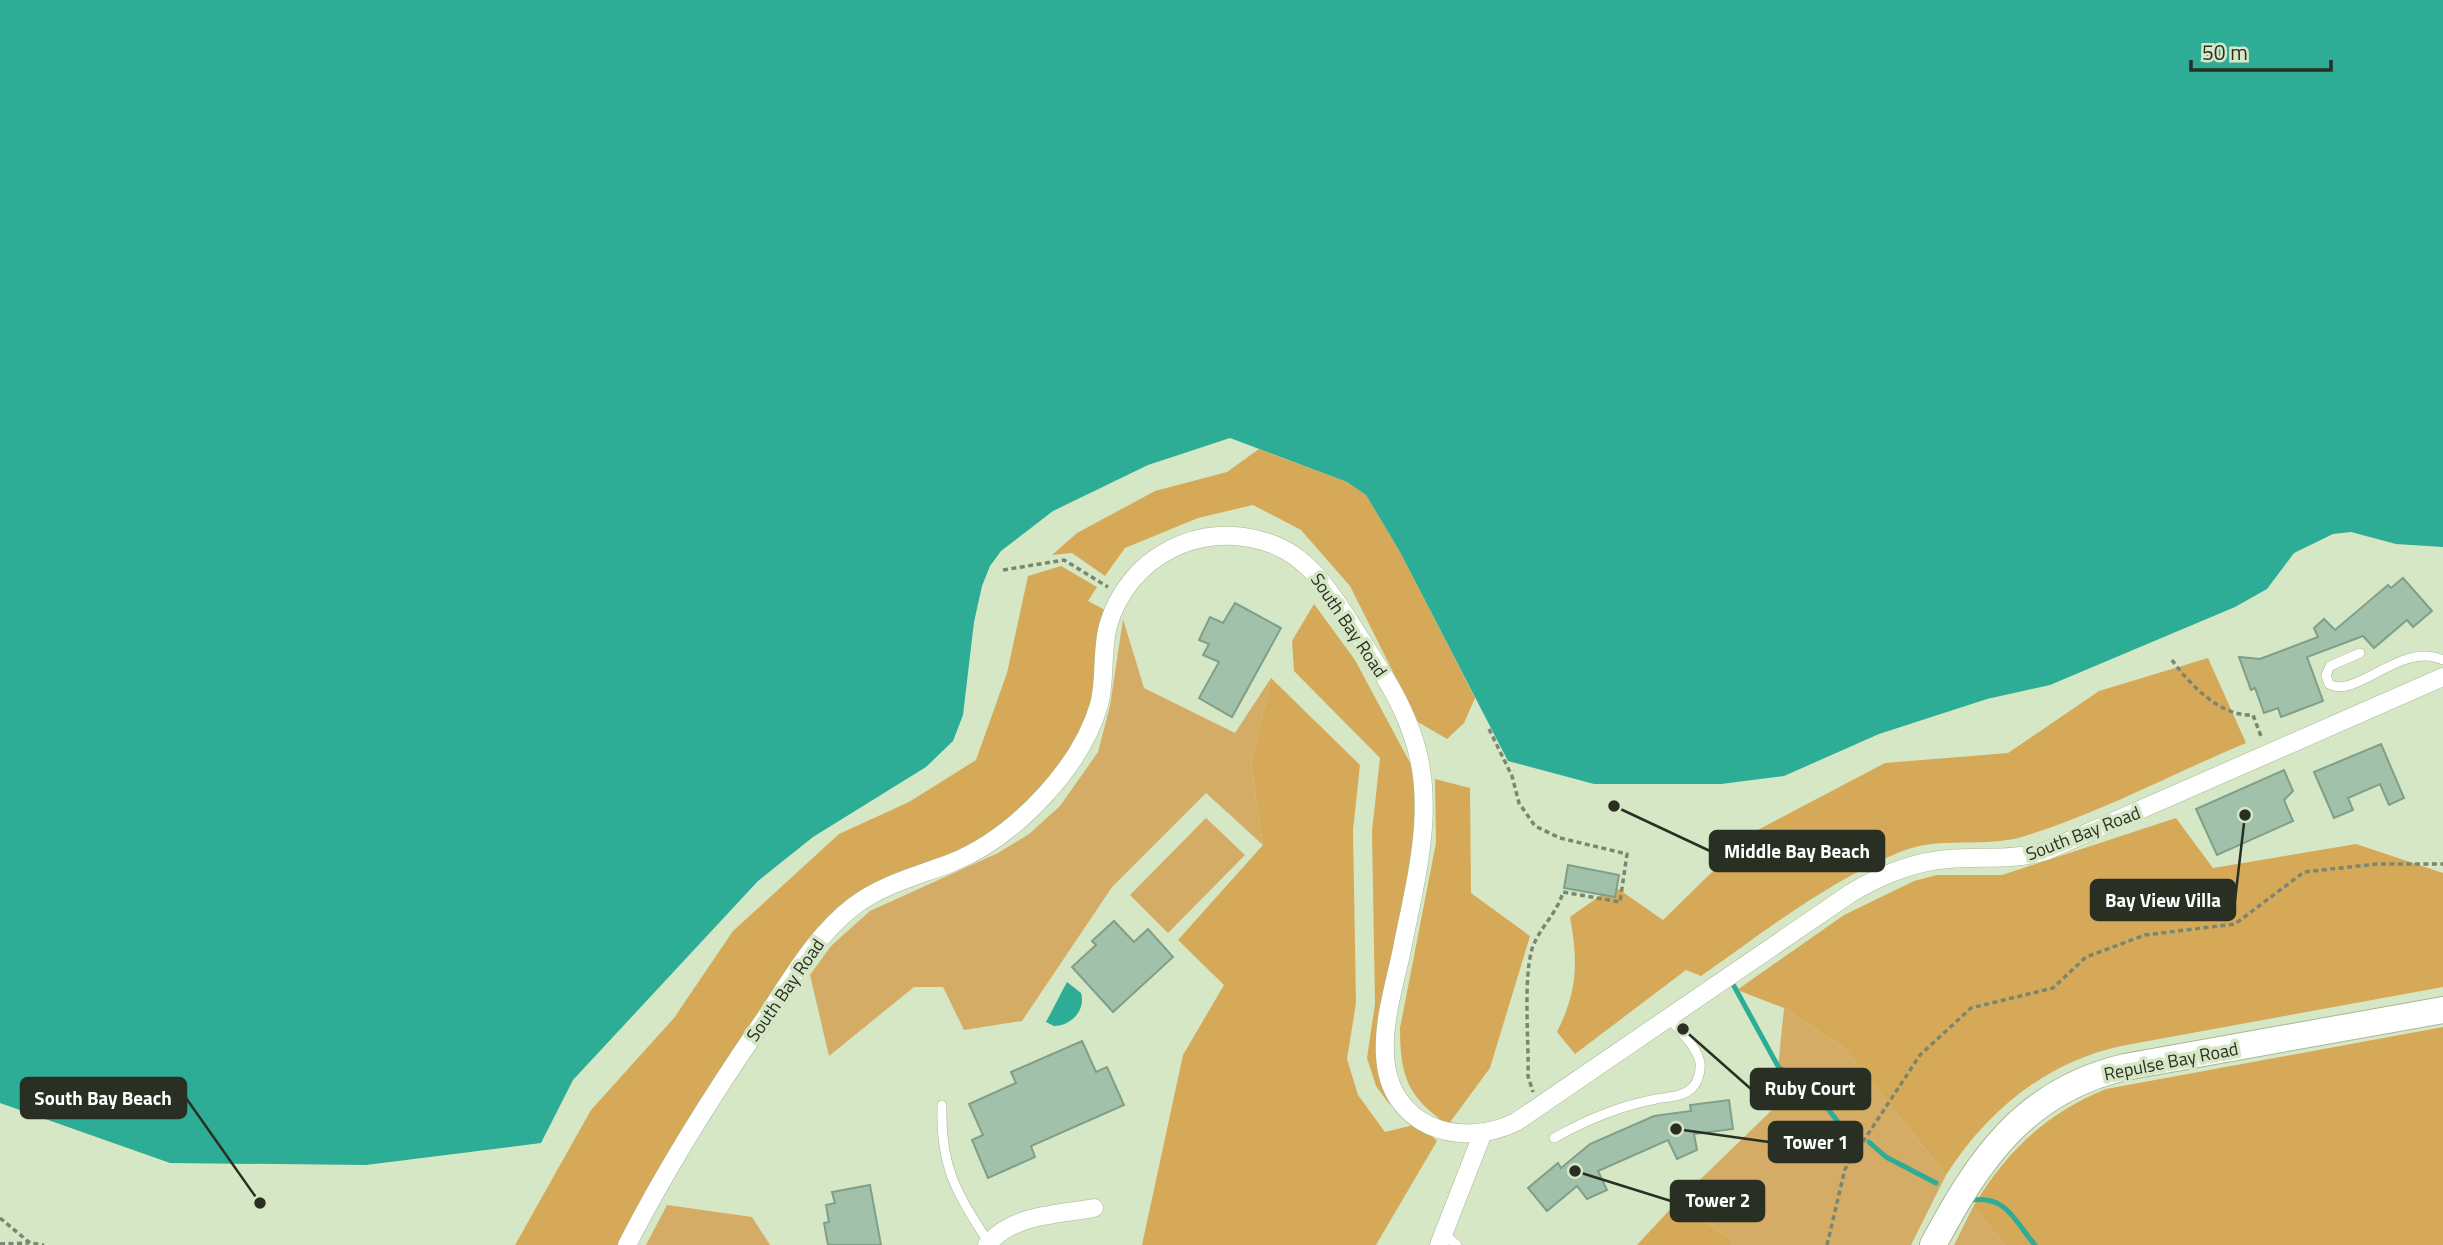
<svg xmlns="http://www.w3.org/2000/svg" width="2443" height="1245" viewBox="0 0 2443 1245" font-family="'Titillium Web',sans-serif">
<rect width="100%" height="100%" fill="#d6e7c5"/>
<g fill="#d4ac65">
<path d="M1123 619 1144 688 1235 733 1271 678 1251 764 1263 845 1206 793 1112 887 1022 1021 964 1030 943 987H914L829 1056 810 975 831 946 870 911 998 853 1029 834 1060 806 1098 752 1110 706Z"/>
<path d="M1206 818 1245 855 1168 933 1130 895Z"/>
<path d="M1784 1008 1844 1048 1946 1175 1911 1245H1733L1729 1238 1677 1202 1774 1108Z"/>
<path d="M667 1205 752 1217 770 1245H646Z"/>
<path d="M1973 1207 2005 1245H1954Z"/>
</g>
<g fill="#d6a959">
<path d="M1259 449 1347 482 1366 495 1400 552 1475 698 1464 723 1447 739 1418 722 1350 586 1301 530 1253 505 1198 518 1125 548 1105 576 1072 553 1052 555 1077 533 1155 491 1227 472Z"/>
<path d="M1061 566 1097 587 1088 601 1111 613 1091 728 1021 824 886 888 822 938 625 1245H515L591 1110 674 1018 733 931 839 834 909 802 976 760 1007 673 1028 576Z"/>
<path d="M1314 604 1355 660 1416 774 1415 841 1387 1086 1390 1105 1376 1086 1367 1058 1375 1004 1372 831 1380 758 1294 671 1292 641Z"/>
<path d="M2208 658 2246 743C2172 774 2102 812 2025 836 1984 849 1940 835 1900 852 1827 882 1765 931 1701 976L1686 970 1575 1054 1557 1032C1578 990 1578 962 1570 917L1614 886 1663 920 1752 833 1885 763 2008 753 2099 691Z"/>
<path d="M1271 678 1360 765 1353 830 1356 1003 1347 1059 1358 1095 1385 1132 1418 1124 1437 1141 1376 1245H1142L1183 1055 1224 985 1178 940 1263 845 1251 764Z"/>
<path d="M1435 779 1470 788 1471 893 1530 936 1490 1068 1448 1125C1408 1097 1400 1077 1400 1028L1436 843Z"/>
<path d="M2176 818 2213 868 2356 844 2443 873V987L2121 1046C2045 1063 1988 1110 1946 1175L1844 1048 1784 1008 1737 990 1844 915 1914 881 1937 875H2002Z"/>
<path d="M2443 1027V1245H2005L1973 1207C2006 1152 2046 1113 2106 1089Z"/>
<path d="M1677 1202 1729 1238 1733 1245H1637Z"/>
</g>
<g fill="#2dac96">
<path d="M0 0H2443V547L2396 544 2351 532 2333 534 2294 553 2267 589 2235 607 2050 685 1987 699 1879 734 1784 776 1721 784H1594L1508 761 1400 552 1366 495 1347 482 1230 438 1148 465 1053 511 1001 551 990 566 982 586 974 622 963 715 953 741 926 767 813 837 758 881 573 1080 541 1143 366 1165 170 1163 0 1103Z"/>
<path d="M1067 982 1081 993C1086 1010 1071 1026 1054 1026L1046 1022Z"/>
</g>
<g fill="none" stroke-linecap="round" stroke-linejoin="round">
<g stroke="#2dac96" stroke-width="5">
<path d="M1734 986 1779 1068 1797 1078 1811 1098 1829 1110 1843 1129 1860 1137"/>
<path d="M1869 1142 1886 1157 1936 1183"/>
<path d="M1972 1200C2007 1195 2015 1222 2035 1245"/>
</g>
</g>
<g fill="#a1c1aa" stroke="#7f9f88" stroke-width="2">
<path d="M2403 578 2432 611 2413 627 2407 620 2374 648 2363 636 2307 657 2323 701 2281 717 2278 708 2264 713 2255 688 2251 690 2239 657 2260 659 2318 637 2314 628 2324 619 2335 630 2388 585 2391 588Z"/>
<path d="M1235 603 1281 628 1232 717 1199 698 1219 662 1203 655 1209 644 1199 640 1210 617 1223 623Z"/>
<path d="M2381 744 2404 798 2389 805 2380 784 2348 798 2353 810 2334 818 2314 772Z"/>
<path d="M2284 770 2293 791 2284 800 2293 821 2217 855 2196 809Z"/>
<path d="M1568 865 1619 875 1615 897 1564 888Z"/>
<path d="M1114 921 1134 942 1148 929 1173 957 1113 1012 1072 967 1096 945 1092 941Z"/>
<path d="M1082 1041 1096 1072 1107 1067 1124 1105 1031 1146 1035 1157 988 1178 972 1140 983 1135 969 1104 1016 1083 1011 1072Z"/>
<path d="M1729 1100 1733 1129 1694 1134 1697 1150 1677 1159 1668 1140 1598 1171 1607 1190 1587 1199 1577 1186 1547 1211 1528 1188 1558 1163 1561 1168 1590 1144 1654 1116 1691 1111 1690 1105Z"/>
<path d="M870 1185 881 1245H828L824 1223 829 1222 826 1205 835 1203 832 1192Z"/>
</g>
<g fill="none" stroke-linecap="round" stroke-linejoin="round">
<g stroke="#a6b696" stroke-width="10">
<g id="service">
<path d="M2360 653 2330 666 2326 675 2329 684C2356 700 2402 640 2443 660"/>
<path d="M942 1105C940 1167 956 1192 989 1243"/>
<path d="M1554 1138C1586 1120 1619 1106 1656 1099 1667 1097 1683 1097 1692 1088 1698 1082 1701 1071 1700 1063 1697 1046 1679 1031 1669 1018"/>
<path d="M1445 1235 1457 1245"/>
</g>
</g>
<g stroke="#a6b696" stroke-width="19">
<g id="minor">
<path d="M627 1245C668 1165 715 1091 766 1017 792 978 816 935 854 906 883 884 917 876 951 863 986 849 1019 823 1044 796 1068 770 1089 739 1099 705 1106 679 1101 652 1108 626 1128 556 1201 519 1269 543 1311 557 1332 595 1355 630 1375 662 1398 694 1411 731 1438 802 1416 877 1402 949 1395 983 1383 1020 1385 1055 1388 1126 1458 1150 1516 1122L1851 893C1881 875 1912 862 1948 859 1982 856 2013 861 2046 851L2443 677"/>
<path d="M987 1245C1012 1214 1057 1215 1094 1208"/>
<path d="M1439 1245 1482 1135"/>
</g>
</g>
<g stroke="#a6b696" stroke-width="28">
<path id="secondary" d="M1933 1245C1979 1159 2024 1091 2125 1067L2443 1010"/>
</g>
<g stroke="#7b8670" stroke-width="3.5" stroke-dasharray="5 3.5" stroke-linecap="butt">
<path d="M1003 570 1064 560 1108 587"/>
<path d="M2172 660C2190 685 2221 717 2253 715L2262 739"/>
<path d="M1489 729 1512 776 1519 803 1535 826 1560 838 1627 854 1620 902 1563 892C1557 914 1539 928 1532 949 1523 981 1529 1041 1528 1076L1533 1092"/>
<path d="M0 1218 30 1243 44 1245"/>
<path d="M0 1244 29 1243"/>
<path d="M1827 1245 1845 1169 1920 1055 1971 1008 2053 988 2086 957 2145 935 2235 924 2304 872 2377 864H2443"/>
</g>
<use href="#service" stroke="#fff" stroke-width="9"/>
<use href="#minor" stroke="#fff" stroke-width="18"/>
<use href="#secondary" stroke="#fff" stroke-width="26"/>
</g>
<g text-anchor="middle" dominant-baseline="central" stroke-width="7" stroke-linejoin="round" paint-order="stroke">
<g font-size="18" fill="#292f23" stroke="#d6e7c5">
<text transform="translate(1349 625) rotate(56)">South Bay Road</text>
<text transform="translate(2083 833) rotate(-21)">South Bay Road</text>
<text transform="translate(785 990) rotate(-55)">South Bay Road</text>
<text transform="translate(2171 1061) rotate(-11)">Repulse Bay Road</text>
</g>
</g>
<path fill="none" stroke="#292f23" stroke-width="2.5" d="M1614 806L1710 851M2245 815L2235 900M1683 1029L1751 1089M260 1203L186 1098M1676 1129L1769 1142M1575 1171L1671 1201"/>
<g fill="#292f23" stroke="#d6e7c5" stroke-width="2.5">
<circle cx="1614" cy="806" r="7"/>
<circle cx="2245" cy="815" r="7"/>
<circle cx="1683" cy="1029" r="7"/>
<circle cx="260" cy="1203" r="7"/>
<circle cx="1676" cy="1129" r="7"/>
<circle cx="1575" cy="1171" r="7"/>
</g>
<g fill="#292f23" stroke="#292f23" stroke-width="2.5">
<rect x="1710" y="831" width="174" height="40" rx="7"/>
<rect x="2091" y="880" width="144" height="40" rx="7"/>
<rect x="1751" y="1069" width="119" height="40" rx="7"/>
<rect x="21" y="1078" width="165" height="40" rx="7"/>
<rect x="1769" y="1122" width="93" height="40" rx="7"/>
<rect x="1671" y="1181" width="93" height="40" rx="7"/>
</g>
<g font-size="19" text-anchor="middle" font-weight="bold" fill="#fff">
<text x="1797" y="858">Middle Bay Beach</text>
<text x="2163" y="907">Bay View Villa</text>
<text x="1810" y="1095">Ruby Court</text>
<text x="103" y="1105">South Bay Beach</text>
<text x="1816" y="1149">Tower 1</text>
<text x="1718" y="1207">Tower 2</text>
</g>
<path d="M2191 60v10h140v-10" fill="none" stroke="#292f23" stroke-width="3.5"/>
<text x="2202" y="60" font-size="21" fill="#292f23" stroke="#d6e7c5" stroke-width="5" paint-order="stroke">50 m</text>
</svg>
